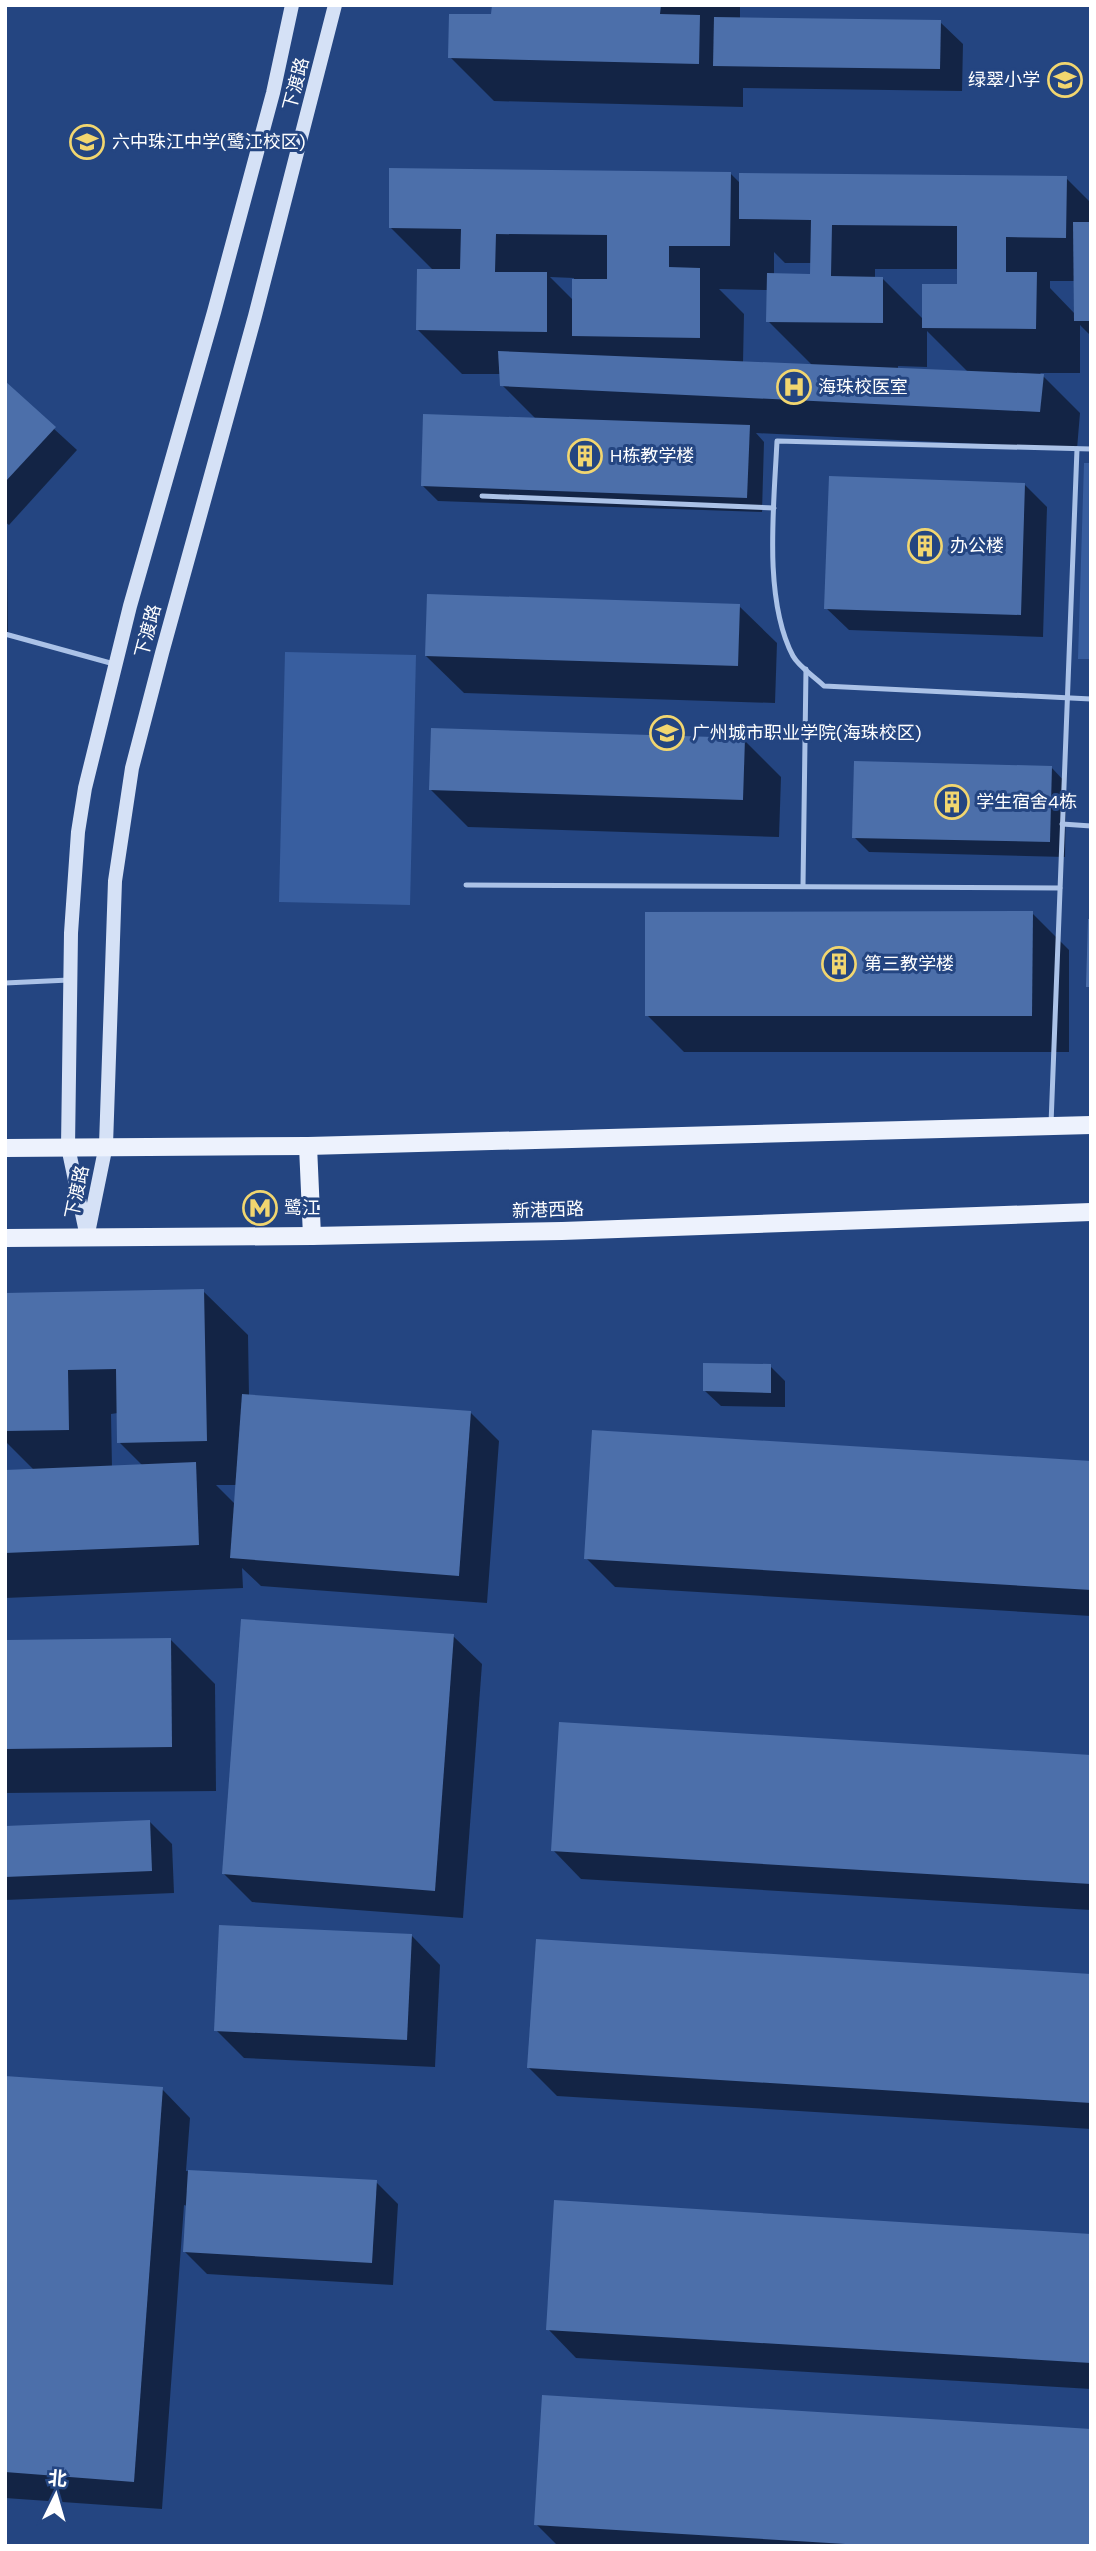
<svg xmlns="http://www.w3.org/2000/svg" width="1096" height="2551" viewBox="0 0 1096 2551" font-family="'DM Sans','Noto Sans SC',sans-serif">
<rect width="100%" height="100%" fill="#244581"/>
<g fill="#385e9f">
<path d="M1084 463H1091V659H1078Z"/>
<path d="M285 652 416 655 410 905 279 902Z"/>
</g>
<g fill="#0007" fill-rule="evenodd">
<path d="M493 5H740V19L940 22 963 44 962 91 743 88V107L494 101 450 57 493 16Z"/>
<path d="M730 173 741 184 1066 178 1091 203V336L1080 325V373H1040L1080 413 1077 449 756 433 764 442 762 512 438 501 423 486 536 419 502 385 501 374H462L418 330 433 270 390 227ZM774 252 785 263H812V276L774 275ZM875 269H959L958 286 924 320 883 279H875ZM550 277 574 278V301ZM1050 281H1075V314L1050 288ZM719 289 768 290V321L813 366 743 363 744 314ZM927 331 968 372 898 369V366L927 367Z"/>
<path d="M5 384 77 450 9 525 5 522Z"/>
<path d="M1025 485 1047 507 1043 637 849 630 826 608Z"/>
<path d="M5 562 7 564 8 635H5Z"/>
<path d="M739 606 777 643 775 703 464 693 426 656Z"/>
<path d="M744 740 781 777 779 837 468 827 431 790Z"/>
<path d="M1051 767 1066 783 1065 857 869 852 854 837Z"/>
<path d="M1032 913 1069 950V1052H684L647 1015Z"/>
<path d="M203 1291 248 1335 249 1396 471 1413 499 1441 487 1603 261 1586 242 1568 243 1588 5 1598V1472L35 1471 5 1441V1294ZM118 1413 119 1442 143 1466 112 1468 111 1414ZM216 1485H238L236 1505Z"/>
<path d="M770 1366 785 1381V1407L721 1406 705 1391Z"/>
<path d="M1091 1462V1616L615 1587 586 1558Z"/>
<path d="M453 1636 482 1664 463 1918 252 1902 224 1874Z"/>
<path d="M170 1639 215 1684 216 1791 5 1793V1641Z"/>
<path d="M1091 1757V1910L581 1879 553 1850Z"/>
<path d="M150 1822 172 1844 174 1893 5 1900V1828Z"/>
<path d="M412 1936 440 1965 435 2067 244 2058 216 2030Z"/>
<path d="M1091 1975V2129L557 2096 529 2068Z"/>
<path d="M5 2078 162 2089 190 2118 186 2171 376 2182 398 2204 393 2285 207 2274 185 2252 187 2206 184 2205 162 2509 5 2498Z"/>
<path d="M1091 2236V2389L576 2358 548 2329Z"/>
<path d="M536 2524 1091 2546H558Z"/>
</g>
<g fill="#4c6faa">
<path d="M492 5H661L660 14 700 15 699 64 448 58 449 14H491Z"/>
<path d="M714 17 941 20 940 69 713 66Z"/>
<path d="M389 168 731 172 730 246H669V267L700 268V338L572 336V279H607V235L496 234 495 272H547V332L416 330 417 269H460L461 229 389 228Z"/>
<path d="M739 173 1067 176 1066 238 1006 237V272H1037L1036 329 922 328V284H957V226L832 225 831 276 883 277V323L766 322 767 273 810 274 811 220 739 219Z"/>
<path d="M1073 222H1091V321H1074Z"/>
<path d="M498 351 1044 374 1040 412 500 386Z"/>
<path d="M5 381 56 427 5 482Z"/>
<path d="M423 414 750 425 747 498 421 486Z"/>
<path d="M829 476 1025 483 1021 615 824 609Z"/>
<path d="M427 594 740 604 738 666 425 656Z"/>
<path d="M431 728 745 738 743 800 429 790Z"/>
<path d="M854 761 1052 766 1050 842 852 838Z"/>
<path d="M1033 911 1032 1016H645V912Z"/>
<path d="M1088 919H1091V987H1086Z"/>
<path d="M204 1289 207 1441 117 1443 116 1369 68 1370 69 1430 5 1431V1293Z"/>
<path d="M703 1363 771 1364V1393L703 1391Z"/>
<path d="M242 1394 471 1411 459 1576 230 1558Z"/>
<path d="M592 1430 1091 1461V1590L584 1559Z"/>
<path d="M196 1462 199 1545 5 1553V1470Z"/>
<path d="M241 1619 454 1634 435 1891 222 1874Z"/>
<path d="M171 1638 172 1747 5 1749V1640Z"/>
<path d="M559 1722 1091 1755V1884L551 1851Z"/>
<path d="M150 1820 152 1871 5 1877V1826Z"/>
<path d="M219 1925 412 1934 407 2040 214 2031Z"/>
<path d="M536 1939 1091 1974V2103L527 2068Z"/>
<path d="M5 2076 163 2087 134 2482 5 2472Z"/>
<path d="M188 2170 377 2180 372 2263 183 2252Z"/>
<path d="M554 2200 1091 2234V2363L546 2330Z"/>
<path d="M542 2395 1091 2429V2546H878L534 2525Z"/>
</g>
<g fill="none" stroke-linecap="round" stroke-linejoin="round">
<g stroke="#abc2e7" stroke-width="5">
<path d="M1091 449 777 441C774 505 763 599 793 656 799 667 815 677 824 686L1091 699"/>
<path d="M482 496 774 508"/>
<path d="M5 634 114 664"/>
<path d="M1062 824 1091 826"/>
<path d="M466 885 1060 888"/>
<path d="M803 886 806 669"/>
<path d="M5 983 69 980"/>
<path d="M1051 1124 1077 449"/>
</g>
<g stroke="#d5e1f6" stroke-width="14">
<path d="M88 1233 106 1145 115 881 132 768 162 653 255 316 335 5"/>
<path d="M87 1237 68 1147 71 933 78 832 85 788 130 606 214 312 273 93 292 5"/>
</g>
<g stroke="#edf2fd" stroke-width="18">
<path d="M308 1146 312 1236"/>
<path d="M5 1148 308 1146 1091 1125"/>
<path d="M5 1238 312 1236 562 1231 1091 1212"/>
</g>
</g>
<defs>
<g id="school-ring" transform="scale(1.75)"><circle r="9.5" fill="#244581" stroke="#f2d66f" stroke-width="1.5"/><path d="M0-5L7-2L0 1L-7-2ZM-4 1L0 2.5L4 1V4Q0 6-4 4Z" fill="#f2d66f"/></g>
<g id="hospital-ring" transform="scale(1.75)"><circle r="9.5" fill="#244581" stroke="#f2d66f" stroke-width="1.5"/><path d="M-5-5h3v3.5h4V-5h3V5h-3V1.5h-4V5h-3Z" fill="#f2d66f"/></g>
<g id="building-ring" transform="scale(1.75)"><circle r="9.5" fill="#244581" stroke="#f2d66f" stroke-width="1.5"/><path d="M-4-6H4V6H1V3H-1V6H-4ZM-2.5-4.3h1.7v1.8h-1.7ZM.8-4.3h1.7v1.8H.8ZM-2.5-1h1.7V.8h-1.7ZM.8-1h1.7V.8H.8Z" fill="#f2d66f"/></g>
<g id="university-ring" transform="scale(1.75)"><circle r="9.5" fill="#244581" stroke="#f2d66f" stroke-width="1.5"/><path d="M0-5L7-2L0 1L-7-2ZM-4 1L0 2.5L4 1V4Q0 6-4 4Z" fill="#f2d66f"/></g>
<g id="metro-ring" transform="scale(1.75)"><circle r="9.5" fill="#244581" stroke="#f2d66f" stroke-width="1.5"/><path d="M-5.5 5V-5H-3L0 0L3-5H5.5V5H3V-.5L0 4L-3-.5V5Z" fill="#f2d66f"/></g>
</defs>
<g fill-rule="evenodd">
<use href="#school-ring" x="1065" y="80"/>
<use href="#school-ring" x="87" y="142"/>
<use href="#hospital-ring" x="794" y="387"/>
<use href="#building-ring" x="585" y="456"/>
<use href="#building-ring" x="925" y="546"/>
<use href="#university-ring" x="667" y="733"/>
<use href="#building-ring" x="952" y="802"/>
<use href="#building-ring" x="839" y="964"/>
<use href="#metro-ring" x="260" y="1208"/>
</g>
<g text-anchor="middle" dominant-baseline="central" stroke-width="6" stroke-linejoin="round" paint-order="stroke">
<g font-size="18" fill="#fff" stroke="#244581" text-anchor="start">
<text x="1040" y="80" text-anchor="end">绿翠小学</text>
<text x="112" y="142">六中珠江中学(鹭江校区)</text>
<text x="818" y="387">海珠校医室</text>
<text x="610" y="456">H栋教学楼</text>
<text x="950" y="546">办公楼</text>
<text x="692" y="733">广州城市职业学院(海珠校区)</text>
<text x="976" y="802">学生宿舍4栋</text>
<text x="864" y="964">第三教学楼</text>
<text x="284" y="1208">鹭江</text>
</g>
<g font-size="18" fill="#fff" stroke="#244581">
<text transform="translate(296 84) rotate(-75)">下渡路</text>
<text transform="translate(148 631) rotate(-75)">下渡路</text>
<text transform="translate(77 1192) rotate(-78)">下渡路</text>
<text transform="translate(548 1210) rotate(-2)">新港西路</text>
</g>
</g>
<rect width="1096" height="2551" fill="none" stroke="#ffffff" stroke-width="14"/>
<g transform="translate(56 2495) rotate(5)" stroke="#244581" stroke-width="5" paint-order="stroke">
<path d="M0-5L12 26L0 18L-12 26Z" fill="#ffffff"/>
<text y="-10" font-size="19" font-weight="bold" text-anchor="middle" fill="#ffffff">北</text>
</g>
</svg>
